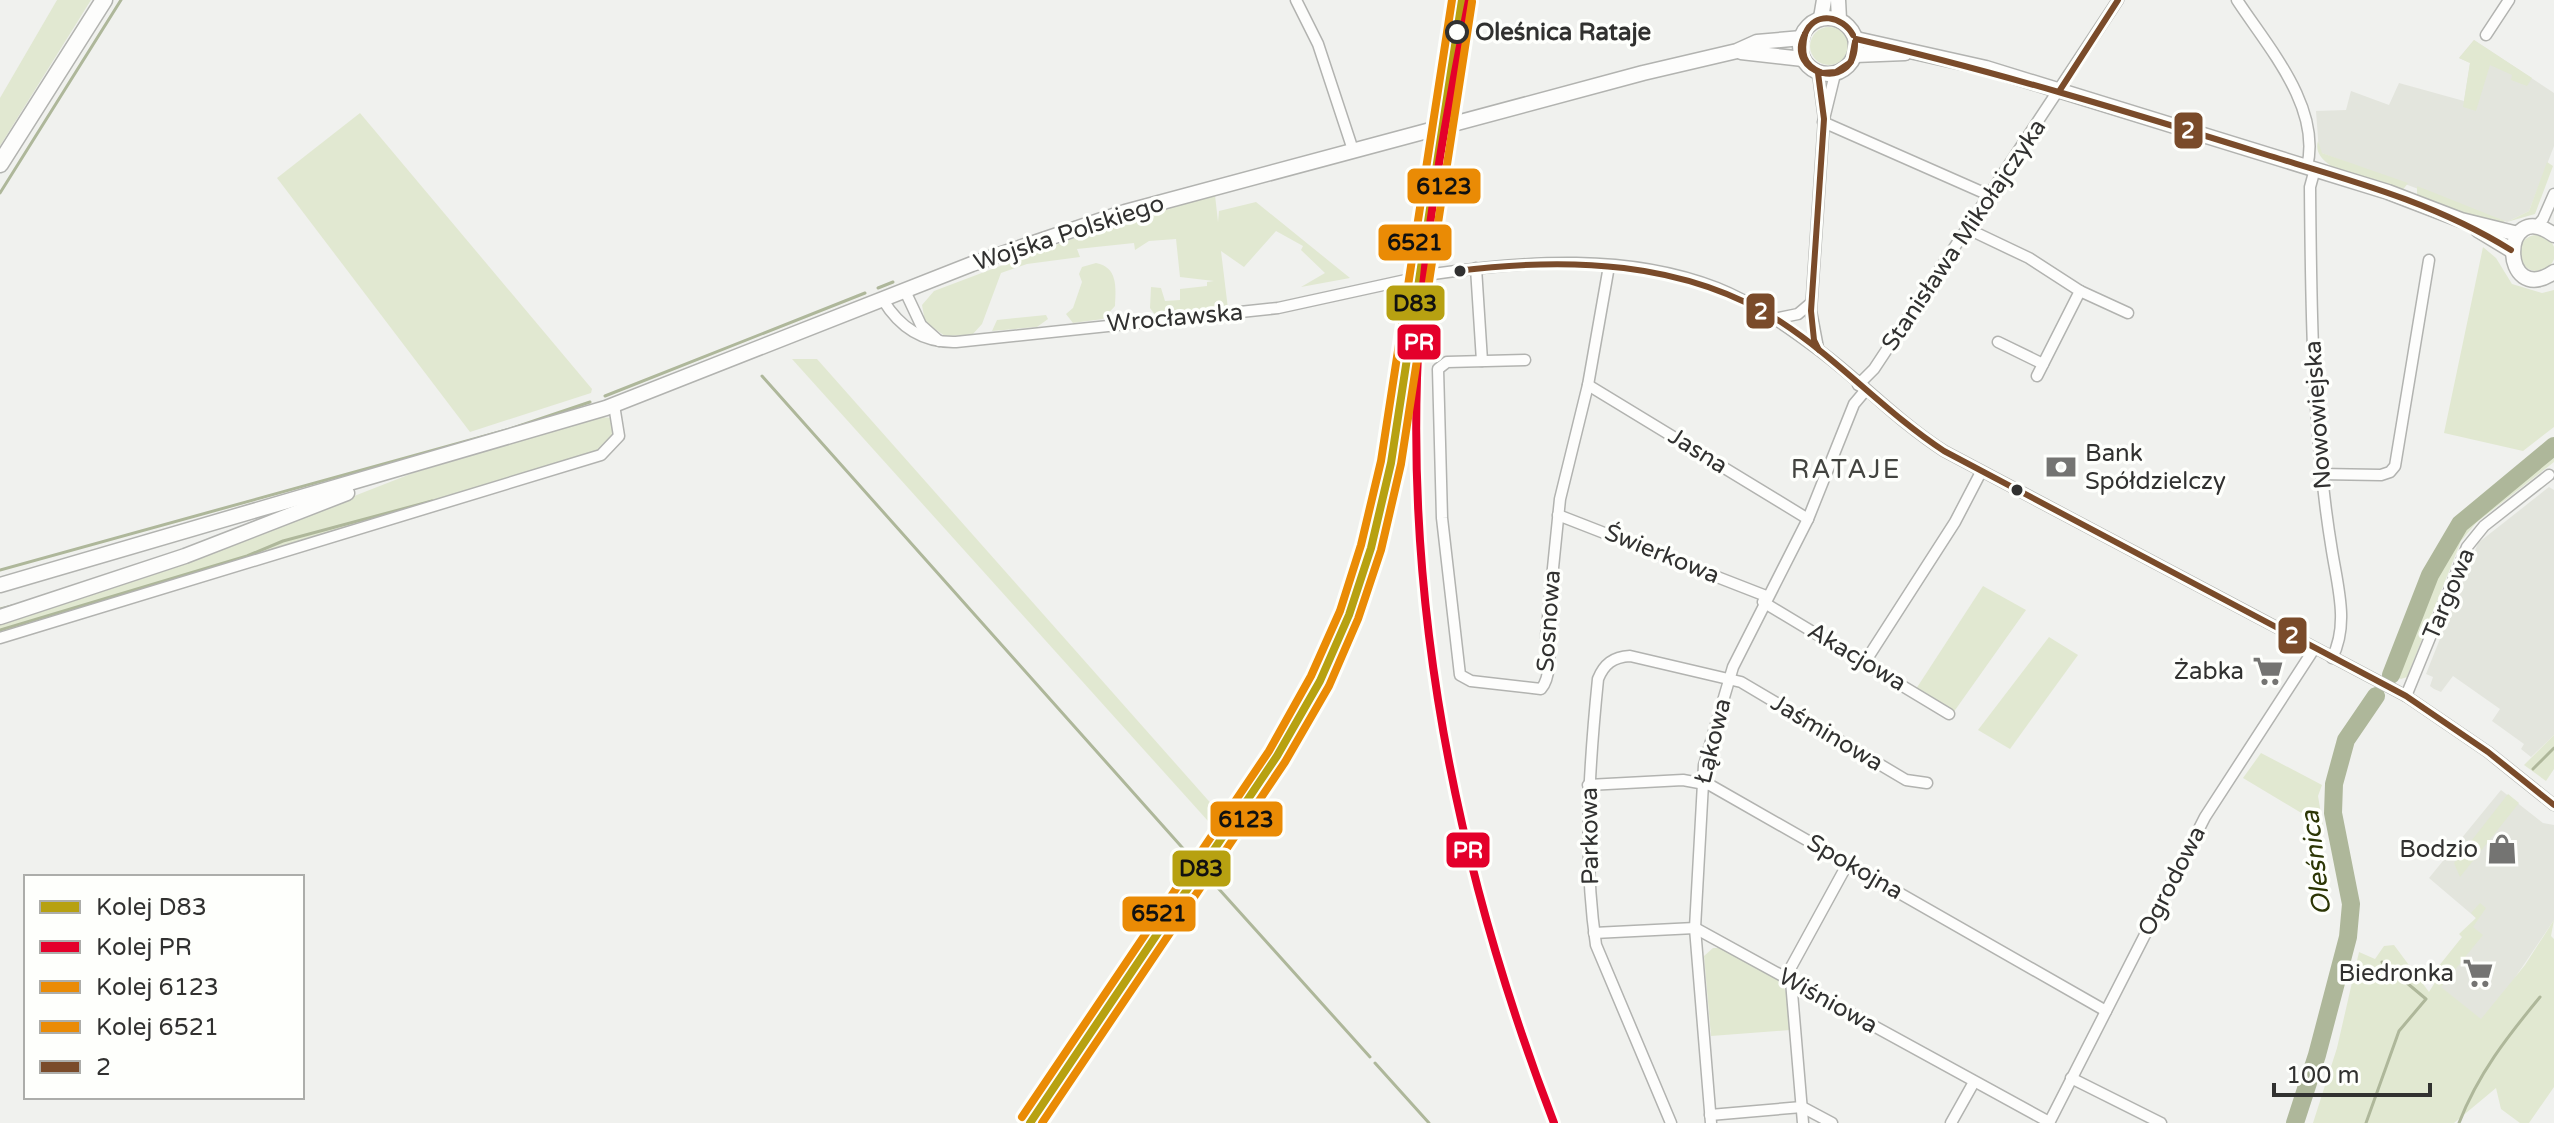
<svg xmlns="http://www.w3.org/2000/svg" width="2554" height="1123" viewBox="0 0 2554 1123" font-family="'Varela Round',sans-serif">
<rect width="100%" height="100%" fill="#f0f1ee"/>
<g fill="#e3e5dd">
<path d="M2474 40 2554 93V146L2529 211 2507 222 2319 152 2316 111 2346 110 2351 91 2389 105 2399 83 2464 101 2470 63 2459 58Z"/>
<path d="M2549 487 2554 490V735L2531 757 2521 749 2524 744 2492 721 2500 709 2453 676 2441 692 2434 689 2430 686 2433 677 2426 674 2478 543Z"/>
<path d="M2501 790 2543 823 2554 825V920L2481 1028 2429 993 2476 918 2429 878Z"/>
</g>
<g fill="#e1e8d1">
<path d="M57 0H91L0 146V98Z"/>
<circle cx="1829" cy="46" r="19"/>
<path d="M2474 40 2532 78 2527 86 2511 80 2512 75 2490 65 2476 111 2463 107 2470 63 2459 58Z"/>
<path d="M360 113 592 389 591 393 470 432 277 178Z"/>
<path d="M2318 141 2322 153 2408 183 2402 191C2379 183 2309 171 2318 141Z"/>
<path d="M2547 162 2553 166 2535 214 2507 222 2529 211Z"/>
<path d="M2417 186 2505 221 2504 222 2498 227 2417 197Z"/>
<path d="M1215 195 1218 222 1219 211 1256 202 1350 278 1301 287 1325 273 1301 250 1303 246 1276 231 1244 267 1221 251 1228 309 1155 315 1150 308 1151 287 1161 288 1165 301 1180 300V289L1207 286V282L1214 281 1180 277 1176 239 1149 241 1135 250 1134 243 1077 249 1080 257 1027 264 1001 273 982 324 972 335 945 336 925 322 922 305 934 291 1114 223Z"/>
<circle cx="2537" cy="253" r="18"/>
<path d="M2483 247 2496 258 2512 284 2542 293 2554 290V427L2523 451 2444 433Z"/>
<path d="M1096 263C1118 267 1116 288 1115 306L1103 319 1073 323 1066 314 1073 308 1082 282 1079 274 1082 267Z"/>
<path d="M1046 315 1048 319 1037 327 992 331 997 320Z"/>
<path d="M792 359H817L1215 808 1208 821Z"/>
<path d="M602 417 611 418C616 434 612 439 600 450L0 634V623L160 572 413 473Z"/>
<path d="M2554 452V462L2476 523 2461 541 2407 677 2401 679 2394 676 2433 580 2462 528Z"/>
<path d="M1983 586 2026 610 1953 713 1916 689Z"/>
<path d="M2049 637 2078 655 2010 749 1978 730Z"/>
<path d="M2554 735V769L2546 781 2524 765Z"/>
<path d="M2261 753 2322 785 2318 796 2323 826 2243 778Z"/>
<path d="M2508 794 2519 803 2460 877 2454 863Z"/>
<path d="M2480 903 2486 908 2473 927 2483 935 2441 987 2481 1019 2525 965 2554 920 2551 936 2554 939V1087L2529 1123H2520L2501 1109 2496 1088 2454 1123H2313L2337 1048 2359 952 2375 959 2384 946 2394 945 2429 992 2442 971 2438 967 2462 937 2459 934 2476 918 2471 913Z"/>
<path d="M1713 948H1722L1781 981 1786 992 1790 1030 1711 1036 1704 956Z"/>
</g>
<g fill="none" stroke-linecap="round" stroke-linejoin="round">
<g stroke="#aeb79a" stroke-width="3">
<path d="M0 193 121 0"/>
<path d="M878 288 893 282"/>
<path d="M762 376 1188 854"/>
<path d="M605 396 865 293"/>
<path d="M0 570 510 429 590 402"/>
<path d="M0 609 12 606"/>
<path d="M0 630 247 556 283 541 432 501"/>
<path d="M2533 769 2554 748"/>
<path d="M1209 878 1370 1057"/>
<path d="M1375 1063 1429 1123"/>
<path d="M2366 1123 2399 1031 2426 999 2382 962"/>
<path d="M2459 1123C2478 1074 2507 1037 2540 997"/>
</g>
<g stroke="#aeb79a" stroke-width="18">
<path d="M2391 675 2430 575 2460 524 2554 446"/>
<path d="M2295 1123 2317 1055 2348 937 2351 904 2333 813 2334 784 2346 740 2376 696"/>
</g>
<g stroke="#b2b3b0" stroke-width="13">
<g id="minor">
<path d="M1296 0 1318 44 1353 150"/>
<path d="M2237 0C2267 46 2322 107 2307 167"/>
<path d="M2486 35 2509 0"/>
<path d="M1824 119 1835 74"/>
<path d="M1823 122 1991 196"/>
<path d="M2315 169 2310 187C2311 309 2312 430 2332 551 2338 588 2349 625 2332 658"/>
<path d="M2535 228 2543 219 2554 194"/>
<path d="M1968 229 2029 258 2080 291 2037 376"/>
<path d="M1476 268 1482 361"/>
<path d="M1433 274C1526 261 1627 253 1717 288 1752 302 1785 325 1816 348 1860 380 1897 421 1944 451L2406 696 2488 752 2554 805"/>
<path d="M905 291 921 325 939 341"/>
<path d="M2080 291 2128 313"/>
<path d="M883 300C900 328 923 343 956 342L1278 308 1406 280"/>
<path d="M1774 319 1798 314 1811 303"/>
<path d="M1998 342 2043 364"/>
<path d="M1818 348 1811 311 1824 119 1818 73"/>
<path d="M1525 360 1447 362 1438 369 1442 518 1460 675 1471 681 1541 689C1550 679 1552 649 1546 637L1560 499 1588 385 1609 266"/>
<path d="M1588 385 1808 519"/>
<path d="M1858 385 1874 369 2118 0"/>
<path d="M2320 474 2381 475 2390 472 2395 466 2429 260"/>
<path d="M1558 515 1766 596"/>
<path d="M1763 602 1949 714"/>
<path d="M0 638 601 455 619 436 614 405"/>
<path d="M1865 662 1955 522 1981 472"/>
<path d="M2406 696 2467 547 2484 526 2549 475"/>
<path d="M1588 785 1683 780 1710 785 2106 1011"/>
<path d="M1594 933 1695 928 2049 1122"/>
<path d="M2071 1078 2161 1123"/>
<path d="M1710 1115 1802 1107 1832 1123"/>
<path d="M1671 1123 1596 945C1583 857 1589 768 1598 679 1604 664 1613 657 1630 656L1741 682 1906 780 1927 783"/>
<path d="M1711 1123 1695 928 1704 765 1733 667 1808 519 1854 404 1865 391"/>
<path d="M1803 1123 1790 969 1848 863"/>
<path d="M1951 1123 1974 1082"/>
<path d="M2049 1123 2205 817 2314 649"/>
</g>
</g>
<g stroke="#b2b3b0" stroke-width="17">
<g id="major">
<path d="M1838 0 1839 19"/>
<circle cx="1828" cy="46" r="28"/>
<path d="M1821 18 1824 0"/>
<path d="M1856 39 1986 68 2388 192 2461 220 2518 234"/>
<path d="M1741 52 1803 59"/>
<path d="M1855 55 1905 53"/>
<path d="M2478 230 2511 250"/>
<path d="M2554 235C2499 195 2500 309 2554 272"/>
<path d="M0 585 606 408 972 264 1125 212 1643 73 1737 51 1757 42 1802 38"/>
<path d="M0 617 185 556 347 493"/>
</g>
</g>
<g stroke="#b2b3b0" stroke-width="19">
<path id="highway" d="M0 164 104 0"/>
</g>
<use href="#minor" stroke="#fdfdfc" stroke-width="10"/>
<use href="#major" stroke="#fdfdfc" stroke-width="14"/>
<use href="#highway" stroke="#fdfdfc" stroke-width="16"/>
<g stroke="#fefffc" stroke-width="12">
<g id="bus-1">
<path d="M1805 34C1801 52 1802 65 1822 73L1836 72 1851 62 1855 42"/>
<path d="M1805 34C1783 74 1856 95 1855 42"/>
<path d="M1805 34C1815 10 1843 16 1853 35"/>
<path d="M1856 39C1994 71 2129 112 2264 154 2349 180 2434 202 2511 250"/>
<path d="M1818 73 1824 119 1811 311 1814 340 1819 350"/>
<path d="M2060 90 2118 0"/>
<path d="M1456 271C1567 257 1684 260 1781 322 1839 360 1886 413 1944 451L2406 696 2488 752 2554 805"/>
</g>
</g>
<use href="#bus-1" stroke="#7a4b2a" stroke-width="6"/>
<g stroke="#fefffc" stroke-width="14">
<path id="rail-1" d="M1030 1123 1277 756 1320 681 1349 615 1371 548 1391 463 1462 0"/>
</g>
<g stroke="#fefffc" stroke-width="14">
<path id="rail-2" d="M1469 0C1444 125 1421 251 1417 378 1409 635 1462 884 1554 1123"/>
</g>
<g stroke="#fefffc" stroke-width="14">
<path id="rail-3" d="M1042 1123 1285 762 1329 686 1358 619 1381 550 1401 464 1472 2"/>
</g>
<g stroke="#fefffc" stroke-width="14">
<path id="rail-4" d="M1022 1117 1269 751 1311 676 1340 611 1361 545 1381 461 1452 0"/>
</g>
<use href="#rail-1" stroke="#b7a111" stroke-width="8"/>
<use href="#rail-2" stroke="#e4002b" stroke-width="8"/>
<use href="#rail-3" stroke="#ea8b05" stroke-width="8"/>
<use href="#rail-4" stroke="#ea8b05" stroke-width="8"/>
</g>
<defs>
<g id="bank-bare" transform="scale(2.4)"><path d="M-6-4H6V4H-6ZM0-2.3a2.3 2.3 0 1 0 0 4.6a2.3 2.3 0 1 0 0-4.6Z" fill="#747472" stroke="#fefffc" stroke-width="2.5" paint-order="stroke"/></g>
<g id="supermarket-bare" transform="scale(2.4)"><path d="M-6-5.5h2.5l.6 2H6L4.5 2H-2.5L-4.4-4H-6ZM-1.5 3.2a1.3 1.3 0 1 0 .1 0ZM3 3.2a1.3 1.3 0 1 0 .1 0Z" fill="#747472" stroke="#fefffc" stroke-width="2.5" paint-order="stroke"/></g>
<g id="shop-bare" transform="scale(2.4)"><path d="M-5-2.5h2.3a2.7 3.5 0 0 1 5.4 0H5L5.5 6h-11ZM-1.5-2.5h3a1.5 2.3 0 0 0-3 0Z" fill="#747472" stroke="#fefffc" stroke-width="2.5" paint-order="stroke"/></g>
</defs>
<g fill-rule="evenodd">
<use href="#bank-bare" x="2061" y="467"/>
<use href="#supermarket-bare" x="2268" y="671"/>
<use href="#shop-bare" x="2502" y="849"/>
<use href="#supermarket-bare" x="2478" y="973"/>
</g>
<circle fill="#fefffc" stroke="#313130" stroke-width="4" cx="1457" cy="32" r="10"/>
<g fill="#313130" stroke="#fefffc" stroke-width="3">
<circle cx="1460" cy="271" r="7"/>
<circle cx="2017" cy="490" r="7"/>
</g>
<g text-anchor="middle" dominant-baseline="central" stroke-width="7" stroke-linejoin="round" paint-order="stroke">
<g font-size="24" font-weight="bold" fill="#313130" stroke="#fefffc" text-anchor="start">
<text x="1475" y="32">Oleśnica Rataje</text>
</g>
<g font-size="24" fill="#313130" stroke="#fefffc">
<text transform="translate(1069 233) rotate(-18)">Wojska Polskiego</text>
<text transform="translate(1964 235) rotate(-56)">Stanisława Mikołajczyka</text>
<text transform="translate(1175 318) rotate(-5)">Wrocławska</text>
<text transform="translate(2318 415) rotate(-94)">Nowowiejska</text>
<text transform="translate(1698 451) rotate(32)">Jasna</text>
<text transform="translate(1662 554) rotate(22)">Świerkowa</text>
<text transform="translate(2449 594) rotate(-67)">Targowa</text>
<text transform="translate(1549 621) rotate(-86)">Sosnowa</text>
<text transform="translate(1857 657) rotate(31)">Akacjowa</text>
<text transform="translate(1827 733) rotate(31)">Jaśminowa</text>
<text transform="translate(1713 741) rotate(-76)">Łąkowa</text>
<text transform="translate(1590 836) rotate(-91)">Parkowa</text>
<text transform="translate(1855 867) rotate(30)">Spokojna</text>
<text transform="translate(2172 881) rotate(-63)">Ogrodowa</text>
<text transform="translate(1828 1001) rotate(29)">Wiśniowa</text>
</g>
<g font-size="24" fill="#313130" stroke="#fefffc" text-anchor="end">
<text x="2085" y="453" text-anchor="start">Bank<tspan x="2085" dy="28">Spółdzielczy</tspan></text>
<text x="2244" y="671">Żabka</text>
<text x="2478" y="849">Bodzio</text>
<text x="2454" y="973">Biedronka</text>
</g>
<g font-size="26" letter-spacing="2" fill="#434440" stroke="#fefffc">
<text x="1846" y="469">RATAJE</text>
</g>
<g font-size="26" font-style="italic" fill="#2c3605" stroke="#fefffc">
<text transform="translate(2316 863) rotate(-97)">Oleśnica</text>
</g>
</g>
<g stroke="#fefffc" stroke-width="3">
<rect x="2173" y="111" width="31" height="39" rx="8" fill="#7a4b2a"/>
<rect x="1406" y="167" width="76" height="38" rx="8" fill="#ea8b05"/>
<rect x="1377" y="223" width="76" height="39" rx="8" fill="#ea8b05"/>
<rect x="1385" y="284" width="61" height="38" rx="8" fill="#b7a111"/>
<rect x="1745" y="292" width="31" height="38" rx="8" fill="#7a4b2a"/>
<rect x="1396" y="323" width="46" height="38" rx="8" fill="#e4002b"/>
<rect x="2277" y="616" width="31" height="39" rx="8" fill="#7a4b2a"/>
<rect x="1209" y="800" width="75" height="38" rx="8" fill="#ea8b05"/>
<rect x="1445" y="831" width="46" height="38" rx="8" fill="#e4002b"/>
<rect x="1171" y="849" width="61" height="39" rx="8" fill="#b7a111"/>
<rect x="1121" y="895" width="76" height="38" rx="8" fill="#ea8b05"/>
</g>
<g font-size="22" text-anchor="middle" font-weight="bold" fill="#fff">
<text x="2188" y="138">2</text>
<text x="1761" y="319">2</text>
<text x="1419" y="350">PR</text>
<text x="2292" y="643">2</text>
<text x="1468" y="858">PR</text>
</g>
<g font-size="22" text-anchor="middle" font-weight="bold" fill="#111">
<text x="1444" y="194">6123</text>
<text x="1415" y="250">6521</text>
<text x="1415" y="311">D83</text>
<text x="1246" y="827">6123</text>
<text x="1201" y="876">D83</text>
<text x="1159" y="921">6521</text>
</g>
<rect x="24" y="875" width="280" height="224" fill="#fefffc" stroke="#acadaa" stroke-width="2"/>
<rect x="40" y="901" width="40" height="12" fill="#b7a111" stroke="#acadaa" stroke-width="2"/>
<text x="96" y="915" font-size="24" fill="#313130">Kolej D83</text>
<rect x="40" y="941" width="40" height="12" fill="#e4002b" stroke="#acadaa" stroke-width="2"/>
<text x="96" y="955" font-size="24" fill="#313130">Kolej PR</text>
<rect x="40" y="981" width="40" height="12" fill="#ea8b05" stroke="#acadaa" stroke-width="2"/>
<text x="96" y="995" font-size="24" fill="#313130">Kolej 6123</text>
<rect x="40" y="1021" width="40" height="12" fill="#ea8b05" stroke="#acadaa" stroke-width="2"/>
<text x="96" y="1035" font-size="24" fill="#313130">Kolej 6521</text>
<rect x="40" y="1061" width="40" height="12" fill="#7a4b2a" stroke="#acadaa" stroke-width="2"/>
<text x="96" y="1075" font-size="24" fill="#313130">2</text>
<path d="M2274 1083v12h156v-12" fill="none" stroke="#313130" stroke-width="4"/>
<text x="2286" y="1083" font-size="24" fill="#313130" stroke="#fefffc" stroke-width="6" paint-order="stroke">100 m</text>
</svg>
